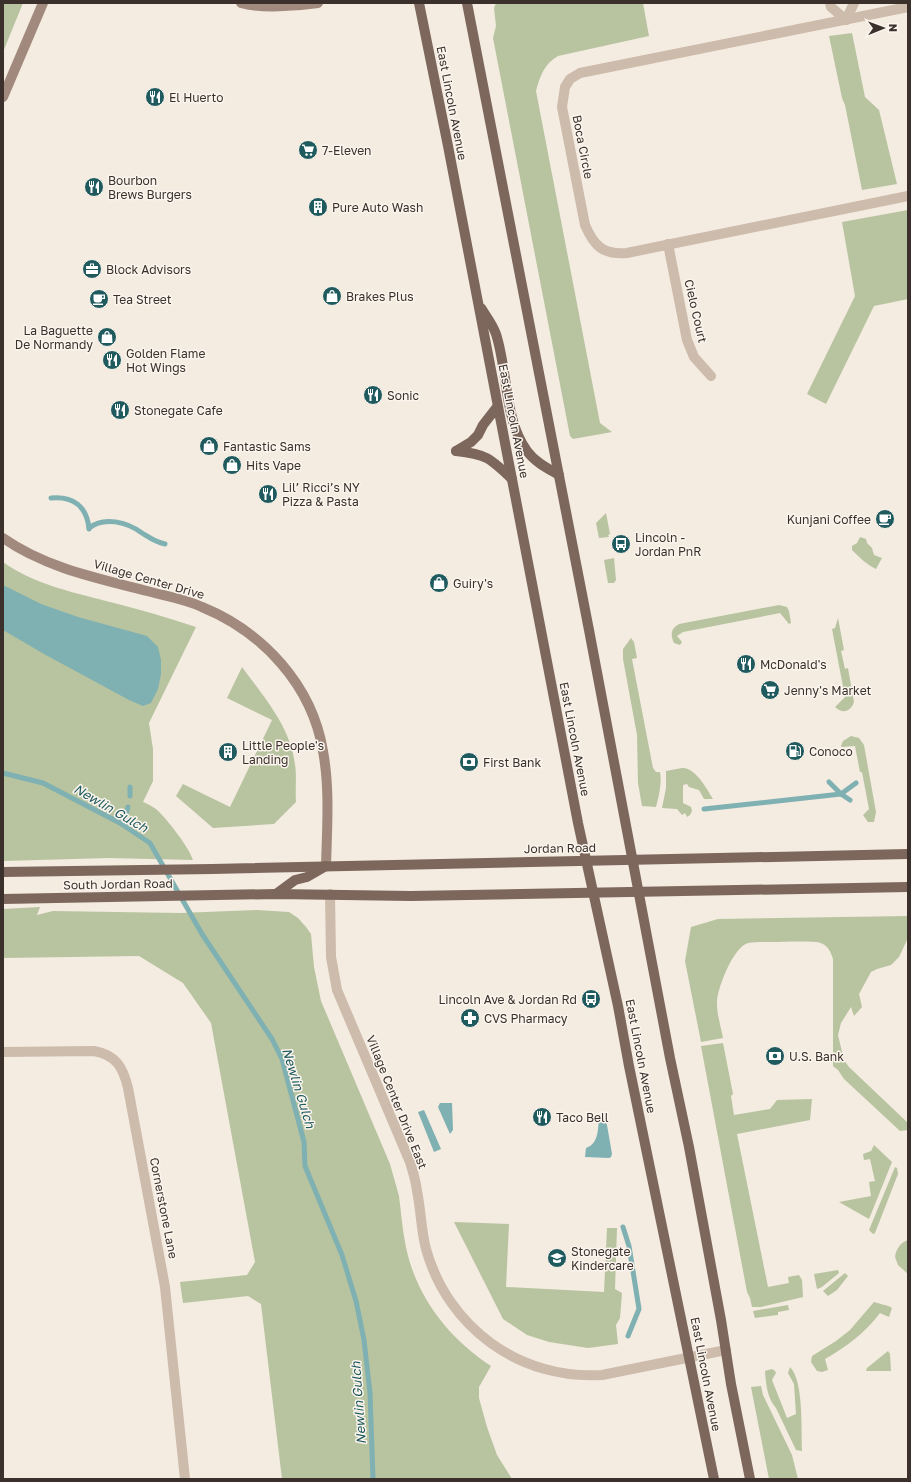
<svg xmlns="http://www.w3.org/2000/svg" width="911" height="1482" viewBox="0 0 911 1482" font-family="'Golos Text',sans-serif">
<rect width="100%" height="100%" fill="#f4ebe1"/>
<g fill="#b8c4a0">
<path d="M3 3H23L3 52Z"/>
<path d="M496 3H643L649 36 558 56C544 64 540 76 536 91L600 423 612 432 573 439 570 436 493 38 496 26 494 8Z"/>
<path d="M852 33 865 97 879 110 897 184 862 190 845 105 842 98 829 36Z"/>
<path d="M908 210V299L874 306 826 404 807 394 855 296 842 222Z"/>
<path d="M606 513 610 534 608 535 609 537 599 538 596 523Z"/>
<path d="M860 537 866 539 867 543 872 548 874 555 882 558 876 569C867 565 859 557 852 550V546L857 543Z"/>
<path d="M614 558 616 580 614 583H608L604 560Z"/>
<path d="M3 562C35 585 76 593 114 603 142 610 169 618 196 627L149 723 153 749V781L143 802C148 804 152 806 156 809 167 819 189 847 193 860L109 858 3 861Z"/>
<path d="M779 605 787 607 789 611 791 623 789 624 780 613 683 632 677 636 682 642 680 645 674 643C670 634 671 629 679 624Z"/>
<path d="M838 618 844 650 841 651 845 669 848 668 854 702C851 712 842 714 835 707L845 697 832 629 835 628Z"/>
<path d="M631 638 634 642 637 658 632 659 653 768 656 772H660C662 784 659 795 656 807L642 806 638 783 637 735 623 659V649Z"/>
<path d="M242 667C263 696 291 727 295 765 297 777 295 790 296 802L274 824 213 828 176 796 183 784 230 807 272 720 227 698Z"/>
<path d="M851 736 859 738 864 745 876 812 874 822H868L863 815 869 809 862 772H860L855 746 842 747 841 746 843 741Z"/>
<path d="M682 768C695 767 707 789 713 799H704L699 790 689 787 687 784 683 785V803L691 807 692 811 690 815 687 817 685 813 682 815 677 809 662 808 666 788V771Z"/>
<path d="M40 907 37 915 53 911 180 913 257 910 289 912 298 918 306 927 311 934 314 967 321 1001 390 1164C393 1175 396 1185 399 1196 401 1211 402 1227 405 1242 414 1294 447 1337 491 1366L479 1387V1398L487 1427 497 1455 512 1479H282L261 1304 248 1296 183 1303 180 1282 247 1275 255 1262 211 1023 183 983 139 956 3 958V909Z"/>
<path d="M908 916V941L907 940 899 957 891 965 877 969 871 972 859 994 862 1007 854 1016 851 1007 841 1023 838 1035 844 1060 849 1067 908 1123V1130L900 1131 844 1079 838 1070 833 1066V959C830 949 826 943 816 942 800 941 785 942 769 942 763 942 754 942 748 943 733 947 716 991 717 1004 717 1015 721 1027 723 1038L701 1042 685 961 691 927 718 919Z"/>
<path d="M723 1043 733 1094 731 1096 734 1115 770 1109 777 1100 812 1099 810 1120 737 1134 768 1287 789 1283 788 1277 799 1275 802 1280 803 1297 761 1307H752L750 1298 747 1292 701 1046Z"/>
<path d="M874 1145 892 1162 869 1219 839 1202 871 1196 869 1182 875 1181 870 1159 864 1160 863 1154 871 1151Z"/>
<path d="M895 1167 897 1168 898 1174 875 1233 873 1234 869 1230Z"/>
<path d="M454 1222 509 1224 506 1287 604 1292 607 1228H617L615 1289 622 1293 620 1318 616 1325 618 1344 588 1348 549 1342 527 1335 503 1319Z"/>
<path d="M908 1240V1274L898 1265 895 1257C896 1249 900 1243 908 1240Z"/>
<path d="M838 1270 839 1273 822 1287 817 1289 814 1274Z"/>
<path d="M845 1273 848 1276 837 1290 828 1296 823 1291Z"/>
<path d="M874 1302C879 1304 888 1305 892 1308L889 1317 880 1313C865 1333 846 1347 825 1359L828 1370 822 1372 817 1371 811 1362 812 1356 836 1341 850 1330Z"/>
<path d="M788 1305 789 1310 778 1312V1315L755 1318 753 1311Z"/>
<path d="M888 1351 890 1354 891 1371H866L867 1368Z"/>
<path d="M790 1367C804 1381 801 1430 802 1451L796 1450 776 1408C767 1398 766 1384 765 1371L772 1369 775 1371 776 1373 772 1380 787 1418 796 1414 794 1384 788 1373Z"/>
<path d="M761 1386 763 1395 792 1455 798 1479H769L751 1387Z"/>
</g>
<g fill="#7fb0b2">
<path d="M3 585 41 604 78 617 147 636 158 647 161 660V674L158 689 151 703 143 706 129 700 44 654 3 630Z"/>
<path d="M440 1103H452L453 1130 450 1134 438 1107Z"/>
<path d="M424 1110 441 1149 434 1152 418 1112Z"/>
<path d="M599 1117 604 1118 607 1125 612 1154 611 1157 609 1158 585 1157 586 1148C599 1144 598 1128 599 1117Z"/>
</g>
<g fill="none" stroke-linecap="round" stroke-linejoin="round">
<g stroke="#7fb0b2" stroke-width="5">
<path d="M51 498C73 496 87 506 89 529"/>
<path d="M89 528C104 516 127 522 142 533 150 538 155 542 165 544"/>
<path d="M3 773 43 783 120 823 150 843 202 934 272 1039 282 1059 304 1142 305 1166 342 1255 356 1301 364 1340 370 1393 373 1479"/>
<path d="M829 782 841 794"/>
<path d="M130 796V787"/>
<path d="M850 800 841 794 856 783"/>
<path d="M704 809 841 794"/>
<path d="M123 825 128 807"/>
<path d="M623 1227 629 1246 639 1309 628 1336"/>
</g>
<g stroke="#cdbbac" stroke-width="10">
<path d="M830 3 831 7 846 20"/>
<path d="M908 7 580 73 570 79 565 87 562 107 585 225C594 246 603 255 627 253L908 196"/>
<path d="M846 20 854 3"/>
<path d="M668 244 687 340 694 357 711 376"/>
<path d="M330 894 331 957 337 990 410 1162C413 1172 416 1181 417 1191 421 1210 421 1230 426 1249 448 1328 520 1380 602 1375L726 1350"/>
<path d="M3 1052 94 1051C116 1055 123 1067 128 1088L165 1287 185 1479"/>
</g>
<g stroke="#a18a7d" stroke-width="10">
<path d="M241 3C261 9 297 6 318 3"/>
<path d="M3 97 43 3"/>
<path d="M3 538C46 568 97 578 147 591 165 596 185 599 202 607 263 632 312 685 323 751 330 789 327 828 326 866"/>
</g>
<g stroke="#7d675c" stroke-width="10">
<path d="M419 3 448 146 578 823 618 1006 629 1066 714 1479"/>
<path d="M467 3 589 630 670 1058 689 1147 721 1320 731 1384 750 1479"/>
<path d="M481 308C486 316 493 325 496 334 508 371 504 420 527 451 535 462 547 468 559 475"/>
<path d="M456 451C486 454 490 458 512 479"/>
<path d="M456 451 471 442 478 435 483 425 497 407"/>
<path d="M3 872 212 869 908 854"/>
<path d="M276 894 295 880 307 877 326 866"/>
<path d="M3 899 276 894 411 896 908 887"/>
</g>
</g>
<defs>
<g id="restaurant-disc" transform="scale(1)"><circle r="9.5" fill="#1f5a5e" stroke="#fbf5ee"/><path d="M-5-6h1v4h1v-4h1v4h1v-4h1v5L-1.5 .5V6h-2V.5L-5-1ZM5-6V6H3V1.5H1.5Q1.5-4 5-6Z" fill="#fff"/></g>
<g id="supermarket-disc" transform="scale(1)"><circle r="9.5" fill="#1f5a5e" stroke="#fbf5ee"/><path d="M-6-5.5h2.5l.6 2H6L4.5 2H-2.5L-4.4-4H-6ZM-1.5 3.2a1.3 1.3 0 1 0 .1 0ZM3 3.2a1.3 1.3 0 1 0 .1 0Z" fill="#fff"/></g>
<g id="building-disc" transform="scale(1)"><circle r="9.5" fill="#1f5a5e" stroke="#fbf5ee"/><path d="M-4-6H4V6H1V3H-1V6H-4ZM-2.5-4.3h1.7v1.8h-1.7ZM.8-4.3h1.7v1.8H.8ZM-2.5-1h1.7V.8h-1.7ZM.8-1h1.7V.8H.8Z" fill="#fff"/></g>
<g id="office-disc" transform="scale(1)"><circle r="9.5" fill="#1f5a5e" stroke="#fbf5ee"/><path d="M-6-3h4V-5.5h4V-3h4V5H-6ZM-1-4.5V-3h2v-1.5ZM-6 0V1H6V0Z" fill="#fff"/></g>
<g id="shop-disc" transform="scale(1)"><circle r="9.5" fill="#1f5a5e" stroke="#fbf5ee"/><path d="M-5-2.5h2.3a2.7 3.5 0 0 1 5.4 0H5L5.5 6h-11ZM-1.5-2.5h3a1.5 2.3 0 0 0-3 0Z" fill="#fff"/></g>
<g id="cafe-disc" transform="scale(1)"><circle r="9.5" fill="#1f5a5e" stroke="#fbf5ee"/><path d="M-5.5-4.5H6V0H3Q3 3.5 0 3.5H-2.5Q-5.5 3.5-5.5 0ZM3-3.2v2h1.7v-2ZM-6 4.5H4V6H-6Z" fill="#fff"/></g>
<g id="bus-disc" transform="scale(1)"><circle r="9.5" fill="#1f5a5e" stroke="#fbf5ee"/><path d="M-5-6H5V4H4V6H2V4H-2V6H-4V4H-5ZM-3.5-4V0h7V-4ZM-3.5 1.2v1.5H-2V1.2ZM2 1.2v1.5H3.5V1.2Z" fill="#fff"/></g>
<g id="fuel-disc" transform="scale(1)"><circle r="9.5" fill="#1f5a5e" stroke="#fbf5ee"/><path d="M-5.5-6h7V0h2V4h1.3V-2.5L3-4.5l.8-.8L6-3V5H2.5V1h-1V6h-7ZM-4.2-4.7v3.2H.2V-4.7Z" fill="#fff"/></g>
<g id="bank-disc" transform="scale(1)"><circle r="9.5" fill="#1f5a5e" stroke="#fbf5ee"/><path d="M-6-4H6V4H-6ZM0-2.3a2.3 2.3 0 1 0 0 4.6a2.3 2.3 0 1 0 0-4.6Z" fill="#fff"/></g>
<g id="pharmacy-disc" transform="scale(1)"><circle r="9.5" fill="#1f5a5e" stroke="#fbf5ee"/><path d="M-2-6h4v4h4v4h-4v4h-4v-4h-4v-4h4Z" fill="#fff"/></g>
<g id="school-disc" transform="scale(1)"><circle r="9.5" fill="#1f5a5e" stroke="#fbf5ee"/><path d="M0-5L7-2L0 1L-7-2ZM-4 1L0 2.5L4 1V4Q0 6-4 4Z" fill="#fff"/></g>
</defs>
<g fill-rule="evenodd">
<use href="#restaurant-disc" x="155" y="97"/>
<use href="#supermarket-disc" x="308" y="150"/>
<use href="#restaurant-disc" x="94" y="187"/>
<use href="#building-disc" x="318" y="207"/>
<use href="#office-disc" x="92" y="269"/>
<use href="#shop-disc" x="332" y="296"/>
<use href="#cafe-disc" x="99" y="299"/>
<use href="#shop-disc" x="107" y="337"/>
<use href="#restaurant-disc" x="112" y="360"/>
<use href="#restaurant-disc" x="373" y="395"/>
<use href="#restaurant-disc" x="120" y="410"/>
<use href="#shop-disc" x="209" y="446"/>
<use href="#shop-disc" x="232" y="465"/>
<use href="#restaurant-disc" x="268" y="494"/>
<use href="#cafe-disc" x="885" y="519"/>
<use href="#bus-disc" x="621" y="544"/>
<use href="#shop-disc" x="439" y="583"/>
<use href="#restaurant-disc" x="746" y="664"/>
<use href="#supermarket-disc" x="770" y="690"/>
<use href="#fuel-disc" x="795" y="751"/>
<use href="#building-disc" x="228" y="752"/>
<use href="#bank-disc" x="469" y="762"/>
<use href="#bus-disc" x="591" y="999"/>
<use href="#pharmacy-disc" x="470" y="1018"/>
<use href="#bank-disc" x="775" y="1056"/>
<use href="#restaurant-disc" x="542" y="1117"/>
<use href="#school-disc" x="557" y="1258"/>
</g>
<g text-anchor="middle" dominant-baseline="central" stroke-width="3" stroke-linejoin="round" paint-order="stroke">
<g font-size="12" fill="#3b302b" stroke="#fbf5ee" text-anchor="start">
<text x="169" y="97">El Huerto</text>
<text x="322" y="150">7-Eleven</text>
<text x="108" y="180">Bourbon<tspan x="108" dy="14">Brews Burgers</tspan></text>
<text x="332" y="207">Pure Auto Wash</text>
<text x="106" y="269">Block Advisors</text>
<text x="346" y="296">Brakes Plus</text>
<text x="113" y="299">Tea Street</text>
<text x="93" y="330" text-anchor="end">La Baguette<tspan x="93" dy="14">De Normandy</tspan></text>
<text x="126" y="353">Golden Flame<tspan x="126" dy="14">Hot Wings</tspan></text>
<text x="387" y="395">Sonic</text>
<text x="134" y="410">Stonegate Cafe</text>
<text x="223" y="446">Fantastic Sams</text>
<text x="246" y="465">Hits Vape</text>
<text x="282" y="487">Lil’ Ricci’s NY<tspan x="282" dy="14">Pizza &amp; Pasta</tspan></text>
<text x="871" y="519" text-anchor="end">Kunjani Coffee</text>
<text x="635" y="537">Lincoln -<tspan x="635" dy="14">Jordan PnR</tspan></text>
<text x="453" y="583">Guiry's</text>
<text x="760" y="664">McDonald's</text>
<text x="784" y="690">Jenny's Market</text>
<text x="242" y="745">Little People's<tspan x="242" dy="14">Landing</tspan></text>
<text x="809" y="751">Conoco</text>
<text x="483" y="762">First Bank</text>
<text x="577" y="999" text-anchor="end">Lincoln Ave &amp; Jordan Rd</text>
<text x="484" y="1018">CVS Pharmacy</text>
<text x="789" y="1056">U.S. Bank</text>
<text x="556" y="1117">Taco Bell</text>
<text x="571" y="1251">Stonegate<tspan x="571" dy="14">Kindercare</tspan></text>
</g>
<g font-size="12" fill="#3b302b" stroke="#fbf5ee">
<text transform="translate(452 103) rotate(79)">East Lincoln Avenue</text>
<text transform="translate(583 147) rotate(79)">Boca Circle</text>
<text transform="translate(696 311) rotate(77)">Cielo Court</text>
<text transform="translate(514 421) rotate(79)">East Lincoln Avenue</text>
<text transform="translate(149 579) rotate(16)">Village Center Drive</text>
<text transform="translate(575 739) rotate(79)">East Lincoln Avenue</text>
<text transform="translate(560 848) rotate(-1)">Jordan Road</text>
<text transform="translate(118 884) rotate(-1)">South Jordan Road</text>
<text transform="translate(641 1056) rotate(79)">East Lincoln Avenue</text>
<text transform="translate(397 1102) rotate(68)">Village Center Drive East</text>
<text transform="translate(164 1208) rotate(79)">Cornerstone Lane</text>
<text transform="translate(706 1374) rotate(79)">East Lincoln Avenue</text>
</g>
<g font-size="13" font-style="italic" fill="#1f5a5e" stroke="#fbf5ee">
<text transform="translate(111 808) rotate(30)">Newlin Gulch</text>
<text transform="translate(299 1088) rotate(73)">Newlin Gulch</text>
<text transform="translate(358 1403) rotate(-94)">Newlin Gulch</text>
</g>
</g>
<rect width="911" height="1482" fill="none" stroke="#3b302b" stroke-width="8"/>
<g transform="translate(883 28) rotate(89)" stroke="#fbf5ee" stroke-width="3" paint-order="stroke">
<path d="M0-3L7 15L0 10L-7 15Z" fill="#3b302b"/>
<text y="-6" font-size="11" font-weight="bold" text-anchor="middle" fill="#3b302b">N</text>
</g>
</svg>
